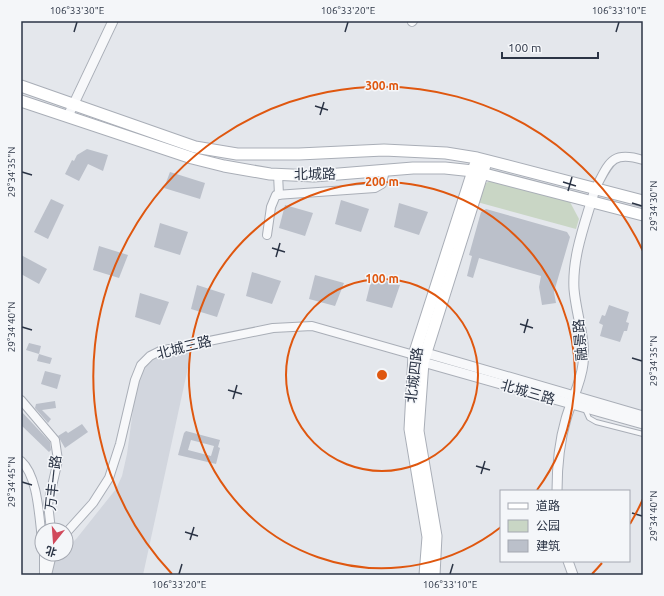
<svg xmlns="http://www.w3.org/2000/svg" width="664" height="596" viewBox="0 0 664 596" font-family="Ubuntu,'Noto Sans SC',sans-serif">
<rect width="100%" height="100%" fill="#e4e7ec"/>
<path fill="#d2d6de" d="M192 349 143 575H45L55 561 61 554H66V549L77 538 116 489 122 476 127 454 135 395 140 375 146 365 153 360 164 355Z"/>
<path fill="#c9d6c5" d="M492 180 570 202 579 219 576 229 477 202 482 185Z"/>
<g fill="#bbc0ca" fill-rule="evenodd">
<path d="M87 149 108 155 103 171 88 164 79 181 65 174 72 160 74 161 77 155Z"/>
<path d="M170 172 205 183 200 199 164 188Z"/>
<path d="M51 199 64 205 48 239 34 232Z"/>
<path d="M341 200 369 209 361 232 335 224Z"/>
<path d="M399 203 428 212 419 235 394 227Z"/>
<path d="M285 205 313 213 305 236 279 228Z"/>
<path d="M486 209 567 232 570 237 554 292 556 303 542 305 539 287 541 276 479 258 473 278 467 276 472 256 469 255 481 212Z"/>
<path d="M160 223 188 232 180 255 154 247Z"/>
<path d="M99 246 128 255 119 278 93 270Z"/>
<path d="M21 255 47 269 39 284 21 274Z"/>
<path d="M252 272 281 281 272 304 246 296Z"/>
<path d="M315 275 344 283 335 306 309 299Z"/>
<path d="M372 277 400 285 392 308 366 301Z"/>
<path d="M197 285 225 294 217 317 191 309Z"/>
<path d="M140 293 169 302 160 325 135 317Z"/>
<path d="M609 305 629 312 626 322 629 323 627 331H624L620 342 600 336 603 325 599 323 602 315 605 316Z"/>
<path d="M29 343 41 346 39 354 26 350Z"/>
<path d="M39 354 52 358 50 364 37 361Z"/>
<path d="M45 371 61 375 57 389 41 384Z"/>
<path d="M55 401 56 408 42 410 51 419 48 423 35 408 36 404Z"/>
<path d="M21 411 50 442 51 450 49 452 21 425Z"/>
<path d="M82 424 88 432 65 448 58 436 66 431 68 433Z"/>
<path d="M186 431 220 440 218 447 220 448 216 464 178 455 184 433ZM191 440 214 446 211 456 188 450Z"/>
</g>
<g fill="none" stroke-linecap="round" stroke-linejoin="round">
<g stroke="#a9aeb7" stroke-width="6">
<path id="service" d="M585 409 589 418 596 422 643 434"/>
</g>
<g stroke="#a9aeb7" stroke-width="10">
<g id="minor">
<path d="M412 22 413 21"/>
<path d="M278 174 279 195"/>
<path d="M595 189C609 163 611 150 643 160"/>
<path d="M267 235 271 207 276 195 375 188 382 184 385 170"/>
<path d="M21 400 55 440 58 460 48 504 51 530"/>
<path d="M21 461C38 476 39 517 42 539"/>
<path d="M66 533 93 503 109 478 120 444 135 380 141 365 150 356 160 351 273 328 312 326 414 355"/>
<path d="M44 575V554"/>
<path d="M47 575 52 554"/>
</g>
</g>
<g stroke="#a9aeb7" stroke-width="11">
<g id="tertiary">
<path d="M68 116 113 21"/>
<path d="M419 354 426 353 643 416"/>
<path d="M419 358 423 362 643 424"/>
<path d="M557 491C557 466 559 443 566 419 571 401 581 383 583 364 586 339 576 314 574 289 572 255 586 221 595 189"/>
<path d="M568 561 573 575"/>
</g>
</g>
<g stroke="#a9aeb7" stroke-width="13">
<g id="secondary">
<path d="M21 86 195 147 237 154H299L384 150 446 153 477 158 643 201"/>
<path d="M21 101 192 158 224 166 270 174 314 176 413 168H445L473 171 643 215"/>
<path d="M425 575 428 537 410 429 414 355 475 165"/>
<path d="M434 575 436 536 418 431 423 362 485 165"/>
</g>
</g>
<use href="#service" stroke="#f7f8fa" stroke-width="4"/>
<use href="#minor" stroke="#f7f8fa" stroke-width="8"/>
<use href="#tertiary" stroke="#f7f8fa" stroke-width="9"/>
<use href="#secondary" stroke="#fff" stroke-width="11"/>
</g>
<path fill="none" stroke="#2b3445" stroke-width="1.5" d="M74 32 77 22M345 32 348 22M616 32 619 22M315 106 328 110M320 115 324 102M22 172 32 175M563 182 576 186M568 191 572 177M632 203 642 206M272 248 285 252M276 257 280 243M520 324 533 328M22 327 32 330M524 333 528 319M632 358 642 361M228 390 242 394M233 399 237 385M476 466 490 470M481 474 485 461M22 482 32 485M632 513 642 516M185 532 198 536M190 540 194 527M179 574 182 564M450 574 453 564"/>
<g fill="none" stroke="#df570f" stroke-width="2">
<circle cx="382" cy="375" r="96"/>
<path d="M501 527A193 193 0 1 1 537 490"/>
<path d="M643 499A289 289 0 0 1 630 524M602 563A289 289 0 0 1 592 574M172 574A289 289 0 1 1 643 251"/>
</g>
<g text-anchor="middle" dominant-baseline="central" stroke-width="3" stroke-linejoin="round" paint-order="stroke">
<g font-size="14" fill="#2b3445" stroke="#f4f6f9">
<text transform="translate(315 174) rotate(-1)">北城路</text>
<text transform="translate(580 340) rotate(-95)">融景路</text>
<text transform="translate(184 347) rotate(-14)">北城三路</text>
<text transform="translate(414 375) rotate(-83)">北城四路</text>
<text transform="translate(528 392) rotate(16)">北城三路</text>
<text transform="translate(53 483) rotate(-84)">万丰一路</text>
</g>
</g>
<circle cx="382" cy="375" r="6" fill="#df570f" stroke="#f4f6f9" stroke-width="2"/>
<g font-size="12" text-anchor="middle" font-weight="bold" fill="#df570f" stroke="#f4f6f9" stroke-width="3" stroke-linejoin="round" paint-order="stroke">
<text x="382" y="90">300 m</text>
<text x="382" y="186">200 m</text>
<text x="382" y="283">100 m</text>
</g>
<rect width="664" height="596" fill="none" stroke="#f4f6f9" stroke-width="44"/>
<rect x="500" y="490" width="130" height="72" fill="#f4f6f9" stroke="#a4a8b1"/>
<rect x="508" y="503" width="20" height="6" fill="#ffffff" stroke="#a4a8b1"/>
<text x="536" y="510" font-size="12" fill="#2b3445">道路</text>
<rect x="508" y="520" width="20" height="12" fill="#c9d6c5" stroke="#a4a8b1"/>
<text x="536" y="530" font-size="12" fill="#2b3445">公园</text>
<rect x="508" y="540" width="20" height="12" fill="#bbc0ca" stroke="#a4a8b1"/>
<text x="536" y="550" font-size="12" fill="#2b3445">建筑</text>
<g transform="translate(54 542) rotate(197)"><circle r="19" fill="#f4f6f9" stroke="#a4a8b1"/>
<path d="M0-3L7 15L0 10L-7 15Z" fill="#d1495b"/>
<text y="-6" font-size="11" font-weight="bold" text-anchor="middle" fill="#2b3445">北</text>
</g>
<path d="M502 52v6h96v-6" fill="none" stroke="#2b3445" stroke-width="2"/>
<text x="508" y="52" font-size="12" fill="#2b3445" stroke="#f4f6f9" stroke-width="3" paint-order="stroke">100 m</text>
<rect x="22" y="22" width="620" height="552" fill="none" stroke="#2b3445" stroke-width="1.5"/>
<g font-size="10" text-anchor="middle" fill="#2b3445">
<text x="77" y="14">106°33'30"E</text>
<text x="348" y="14">106°33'20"E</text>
<text x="619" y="14">106°33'10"E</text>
<text transform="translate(11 172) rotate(-90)" y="4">29°34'35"N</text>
<text transform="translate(653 206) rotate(-90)" y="4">29°34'30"N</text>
<text transform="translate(11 327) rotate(-90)" y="4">29°34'40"N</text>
<text transform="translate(653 361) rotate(-90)" y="4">29°34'35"N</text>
<text transform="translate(11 482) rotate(-90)" y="4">29°34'45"N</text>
<text transform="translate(653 516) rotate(-90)" y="4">29°34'40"N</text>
<text x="179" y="588">106°33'20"E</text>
<text x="450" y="588">106°33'10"E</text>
</g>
</svg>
